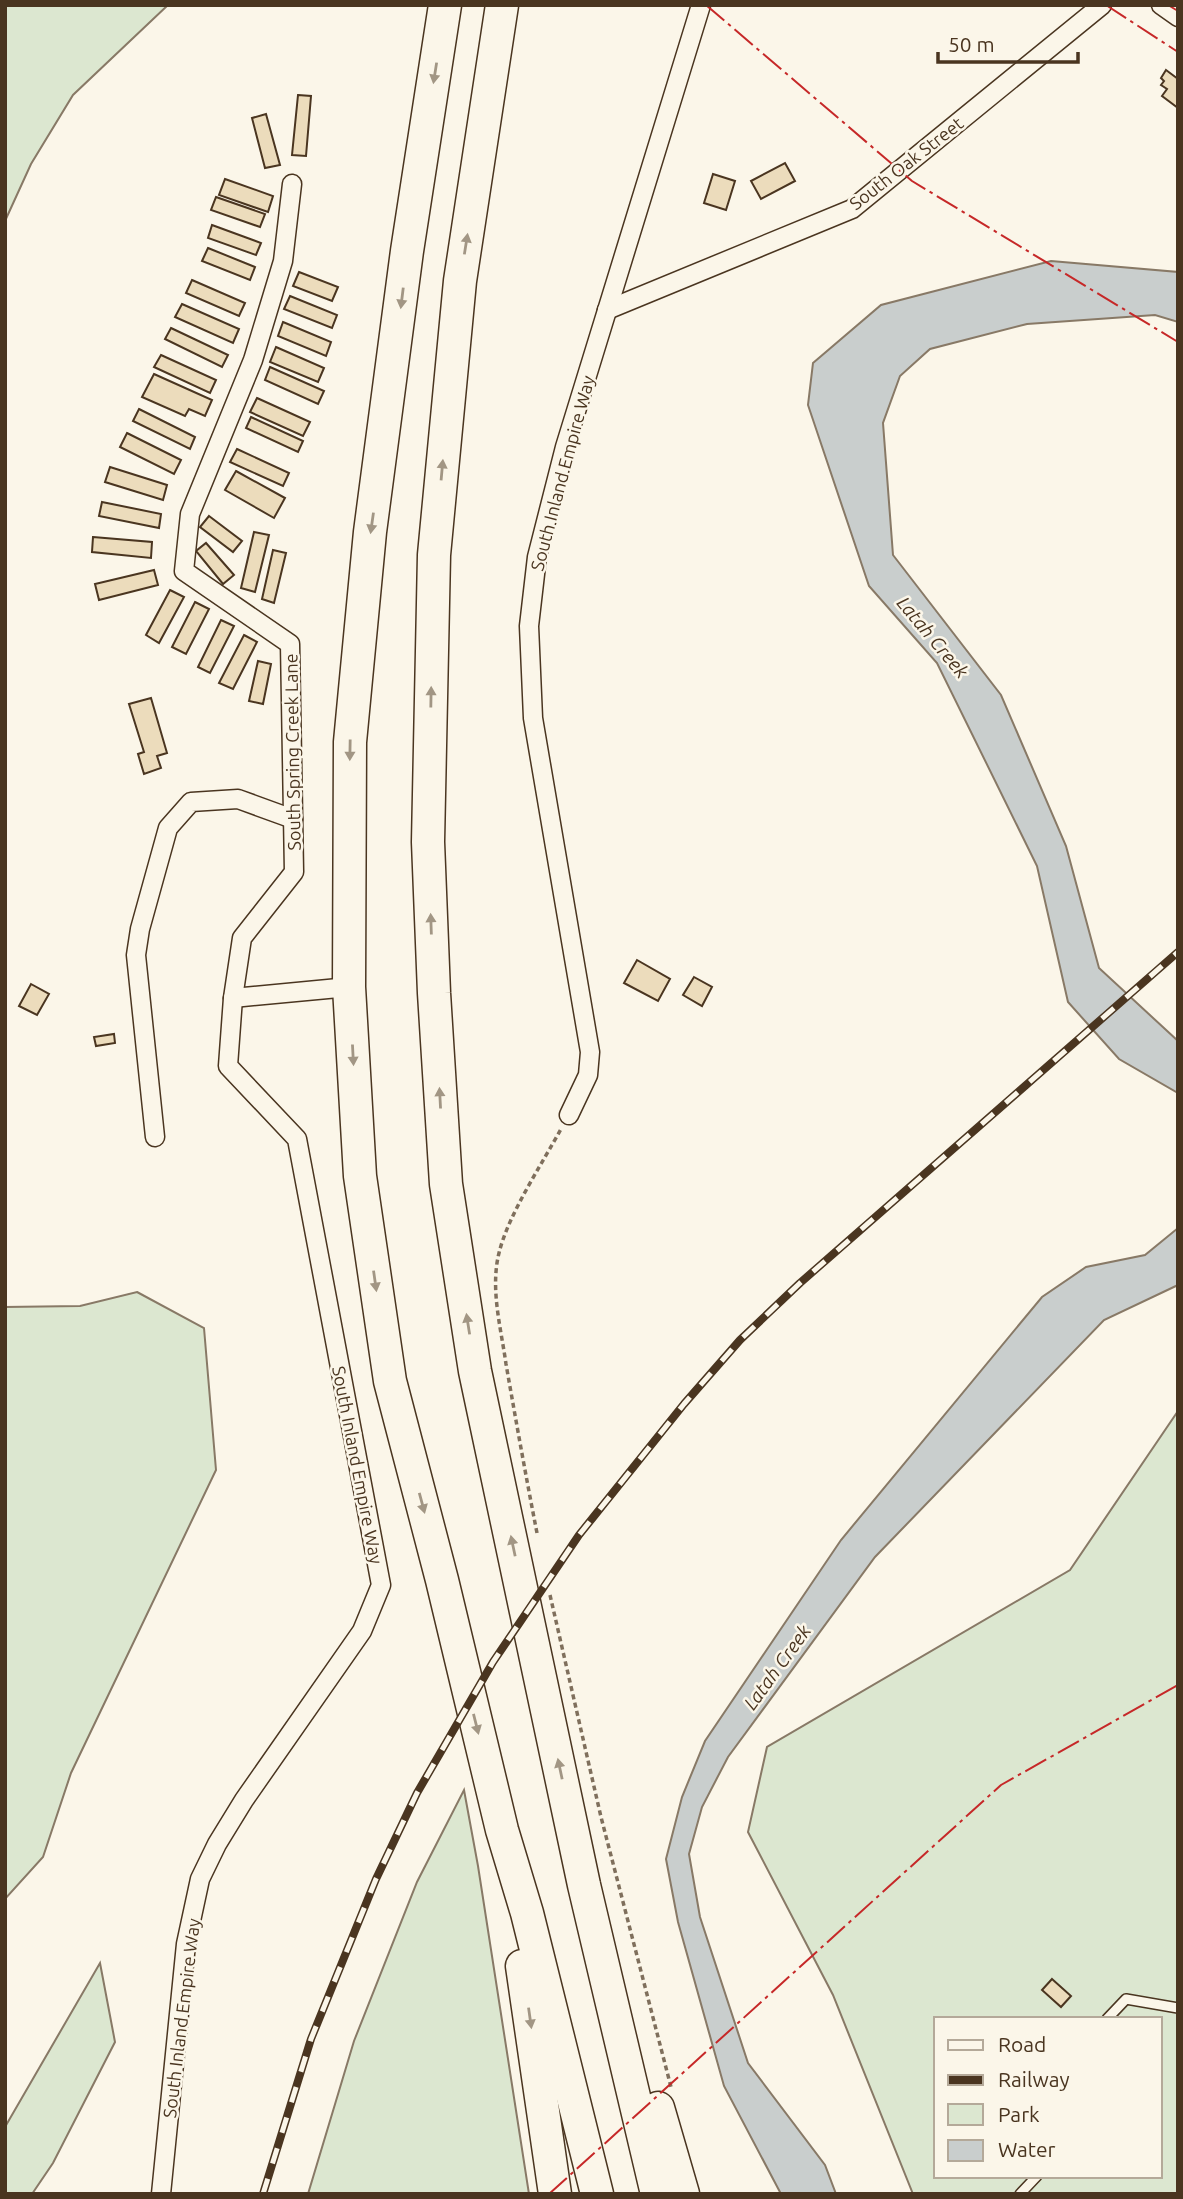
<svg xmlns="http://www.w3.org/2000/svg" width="1183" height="2199" viewBox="0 0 1183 2199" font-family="Ubuntu,sans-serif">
<rect width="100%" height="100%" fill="#fbf6e9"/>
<g fill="#dce7d0" stroke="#887966" stroke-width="2" fill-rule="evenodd">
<path d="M5 5H168L73 95 31 164 5 221Z"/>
<path d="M137 1292 204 1328 216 1470 71 1773 43 1857 5 1899V1307L80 1306Z"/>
<path d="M1178 1411V2194H913L833 1995 748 1832 767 1747 1070 1570ZM936 2019H1160V2176H936Z"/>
<path d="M464 1790 478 1866 529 2194H308L354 2041 417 1882Z"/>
<path d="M100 1963 115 2042 53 2163 32 2194H5V2127Z"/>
</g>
<g fill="#c9cecd" stroke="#887966" stroke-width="2">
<path d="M1051 261 1178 272V322L1155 315 1027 324 930 349 900 376 883 423 893 555 1001 695 1066 846 1099 968 1178 1041V1093L1119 1059 1068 1002 1037 866 937 663 869 586 808 405 813 363 881 305Z"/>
<path d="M1178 1228V1285L1104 1320 875 1557 728 1757 702 1807 689 1854 700 1917 748 2063 825 2165 836 2194H781L724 2086 678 1922 666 1859 682 1797 705 1741 841 1540 1042 1297 1086 1267 1145 1255Z"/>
</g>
<g fill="#ecdcbc" stroke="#4a3520" stroke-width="2">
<path d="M1166 70 1178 79V108L1162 96 1167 89 1161 85 1164 81 1161 78Z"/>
<path d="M298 95 311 96 306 156 292 155Z"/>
<path d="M266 114 280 165 265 168 252 118Z"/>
<path d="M785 163 795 181 761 199 751 181Z"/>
<path d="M713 174 735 181 726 210 704 203Z"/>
<path d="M225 179 273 196 268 212 219 195Z"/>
<path d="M216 197 265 214 260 227 211 210Z"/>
<path d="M212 225 261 243 256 255 208 238Z"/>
<path d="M208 248 255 267 250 280 202 261Z"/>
<path d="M299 272 338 287 332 301 293 286Z"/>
<path d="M192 280 245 303 239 316 186 293Z"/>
<path d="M290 296 337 315 332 328 284 309Z"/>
<path d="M182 304 239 329 233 343 175 317Z"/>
<path d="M283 322 331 342 326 356 278 336Z"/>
<path d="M171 328 228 355 222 367 165 339Z"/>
<path d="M276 347 324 368 318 382 270 362Z"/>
<path d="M161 355 216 380 210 393 154 367Z"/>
<path d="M270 367 324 391 318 404 265 380Z"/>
<path d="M154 374 212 400 205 416 189 409 185 416 142 397Z"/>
<path d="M257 398 310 422 303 436 250 412Z"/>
<path d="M139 409 195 437 190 449 133 421Z"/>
<path d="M251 417 303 441 298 452 246 428Z"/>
<path d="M127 433 181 460 174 474 120 447Z"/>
<path d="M237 449 289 473 283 486 230 462Z"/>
<path d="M110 467 167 485 163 500 105 482Z"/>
<path d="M236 471 285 498 274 518 225 490Z"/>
<path d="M102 502 161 514 159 528 99 516Z"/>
<path d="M209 516 242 541 233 552 200 527Z"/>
<path d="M254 532 269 535 255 592 241 588Z"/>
<path d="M93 537 152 542 151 558 92 552Z"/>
<path d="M206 543 234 575 223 584 196 551Z"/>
<path d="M273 550 286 553 274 603 262 599Z"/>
<path d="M154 570 158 585 99 600 95 584Z"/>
<path d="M170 590 184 597 159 643 146 635Z"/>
<path d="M195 602 209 609 186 654 172 647Z"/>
<path d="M221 620 234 626 210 673 198 667Z"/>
<path d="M244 635 257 642 233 689 219 683Z"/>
<path d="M258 661 271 664 263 704 249 701Z"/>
<path d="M151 698 167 753 157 756 161 768 144 774 138 754 144 752 129 704Z"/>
<path d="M637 960 670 979 658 1001 624 983Z"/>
<path d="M694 977 712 987 702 1006 683 995Z"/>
<path d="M31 984 49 994 37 1015 19 1006Z"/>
<path d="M114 1034 115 1043 96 1046 94 1037Z"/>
<path d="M1052 1979 1071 1996 1061 2007 1042 1990Z"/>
</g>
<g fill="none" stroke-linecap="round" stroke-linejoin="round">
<g stroke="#4a3520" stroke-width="12">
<g id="lane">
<path d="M1107 2019 1126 1999 1178 2008"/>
<path d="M1020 2194 1037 2176"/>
</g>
</g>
<g stroke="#4a3520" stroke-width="21">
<g id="street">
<path d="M1161 5 1178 17"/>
<path d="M607 310 852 209 1102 5"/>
<path d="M233 998 349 987"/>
<path d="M569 1115 588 1075 590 1052 533 718 529 626 537 557 565 447 701 5"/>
<path d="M155 1137 136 955 140 929 168 828 191 802 238 799 293 819"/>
<path d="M161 2194 186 1944 200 1879 217 1844 244 1800 362 1631 381 1585 297 1139 228 1066 233 998 242 938 294 872 290 644 184 571 190 514 253 360 283 261 292 184"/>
</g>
</g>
<g stroke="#4a3520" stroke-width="35">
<g id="highway">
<path d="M445 5 407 251 370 532 350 742 349 987 360 1176 390 1381 442 1580 502 1830 527 1913 597 2194"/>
<path d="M502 5 460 281 434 555 428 842 434 993 446 1184 475 1371 584 1885 657 2194"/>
<path d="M522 1966 555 2194"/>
<path d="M658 2108 683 2194"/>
</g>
</g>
<g stroke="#7f6f5c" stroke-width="3.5" stroke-dasharray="5 3.5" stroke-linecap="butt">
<path d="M537 1533C526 1477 516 1421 506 1364 501 1328 490 1289 499 1253 508 1215 542 1164 561 1129"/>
<path d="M550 1595 601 1817 671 2087"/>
</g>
<use href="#lane" stroke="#fbf6e9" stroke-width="9"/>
<use href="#street" stroke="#fbf6e9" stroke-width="18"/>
<use href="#highway" stroke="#fbf6e9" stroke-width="32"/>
<g stroke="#4a3520" stroke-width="8">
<path id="rail" d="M263 2194 311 2039 376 1879 417 1793 493 1662 579 1535 684 1404 740 1340 800 1283 1178 952"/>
</g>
<use href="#rail" stroke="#fbf6e9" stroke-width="5" stroke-dasharray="16" stroke-linecap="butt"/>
<g stroke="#c62828" stroke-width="2" stroke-dasharray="24 5 3.5 5" stroke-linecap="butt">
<path d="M706 5 912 181 1178 342"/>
<path d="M1106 5 1178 52"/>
<path d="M1168 5 1178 11"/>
<path d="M549 2194 1001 1785 1178 1685"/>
</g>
</g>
<defs><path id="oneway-solid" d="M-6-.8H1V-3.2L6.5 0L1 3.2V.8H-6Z" transform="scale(1.75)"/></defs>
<g fill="#a29684">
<use href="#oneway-solid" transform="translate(435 73) rotate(99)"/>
<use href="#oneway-solid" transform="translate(466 244) rotate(-81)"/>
<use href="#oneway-solid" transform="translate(402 298) rotate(97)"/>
<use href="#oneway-solid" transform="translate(442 470) rotate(-85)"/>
<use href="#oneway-solid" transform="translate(372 523) rotate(98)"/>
<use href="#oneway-solid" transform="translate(431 697) rotate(-89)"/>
<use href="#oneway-solid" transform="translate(350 750) rotate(91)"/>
<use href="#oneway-solid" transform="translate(431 924) rotate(-92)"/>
<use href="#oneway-solid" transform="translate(353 1055) rotate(87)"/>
<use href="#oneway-solid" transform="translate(440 1098) rotate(-93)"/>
<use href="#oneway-solid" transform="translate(375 1281) rotate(82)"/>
<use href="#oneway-solid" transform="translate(468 1324) rotate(-99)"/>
<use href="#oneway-solid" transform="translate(422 1503) rotate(75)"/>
<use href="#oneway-solid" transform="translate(513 1546) rotate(-102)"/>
<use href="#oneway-solid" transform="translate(476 1724) rotate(76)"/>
<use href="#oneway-solid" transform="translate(560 1769) rotate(-102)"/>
<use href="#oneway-solid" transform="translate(530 2018) rotate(82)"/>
</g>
<g text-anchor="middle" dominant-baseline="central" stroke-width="5" stroke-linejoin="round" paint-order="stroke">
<g font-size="18" fill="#4a3520" stroke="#fbf6e9">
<text transform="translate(906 163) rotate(-38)">South Oak Street</text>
<text transform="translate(562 473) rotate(-75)">South Inland Empire Way</text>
<text transform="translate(292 752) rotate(-91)">South Spring Creek Lane</text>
<text transform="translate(358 1465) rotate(79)">South Inland Empire Way</text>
<text transform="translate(181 2018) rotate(-83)">South Inland Empire Way</text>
</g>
<g font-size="19" font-style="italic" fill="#4a3520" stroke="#fbf6e9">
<text transform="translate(933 637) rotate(50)">Latah Creek</text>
<text transform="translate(777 1667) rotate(-54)">Latah Creek</text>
</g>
</g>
<rect width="1183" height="2199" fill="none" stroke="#4a3520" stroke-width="14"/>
<rect x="934" y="2017" width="228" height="161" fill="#fbf6e9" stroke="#b4a999" stroke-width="2"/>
<rect x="948" y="2040" width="35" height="10" fill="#fbf6e9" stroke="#b4a999" stroke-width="2"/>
<text x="998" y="2052" font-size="21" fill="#4a3520">Road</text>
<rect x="948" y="2075" width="35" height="10" fill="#4a3520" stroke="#b4a999" stroke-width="2"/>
<text x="998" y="2087" font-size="21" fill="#4a3520">Railway</text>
<rect x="948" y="2104" width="35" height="21" fill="#dce7d0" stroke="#b4a999" stroke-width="2"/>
<text x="998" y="2122" font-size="21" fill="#4a3520">Park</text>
<rect x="948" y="2140" width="35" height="21" fill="#c9cecd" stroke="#b4a999" stroke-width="2"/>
<text x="998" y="2157" font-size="21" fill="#4a3520">Water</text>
<path d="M938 52v10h140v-10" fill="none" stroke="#4a3520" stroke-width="3.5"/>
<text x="948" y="52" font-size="21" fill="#4a3520" stroke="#fbf6e9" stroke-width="5" paint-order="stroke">50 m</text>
</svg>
